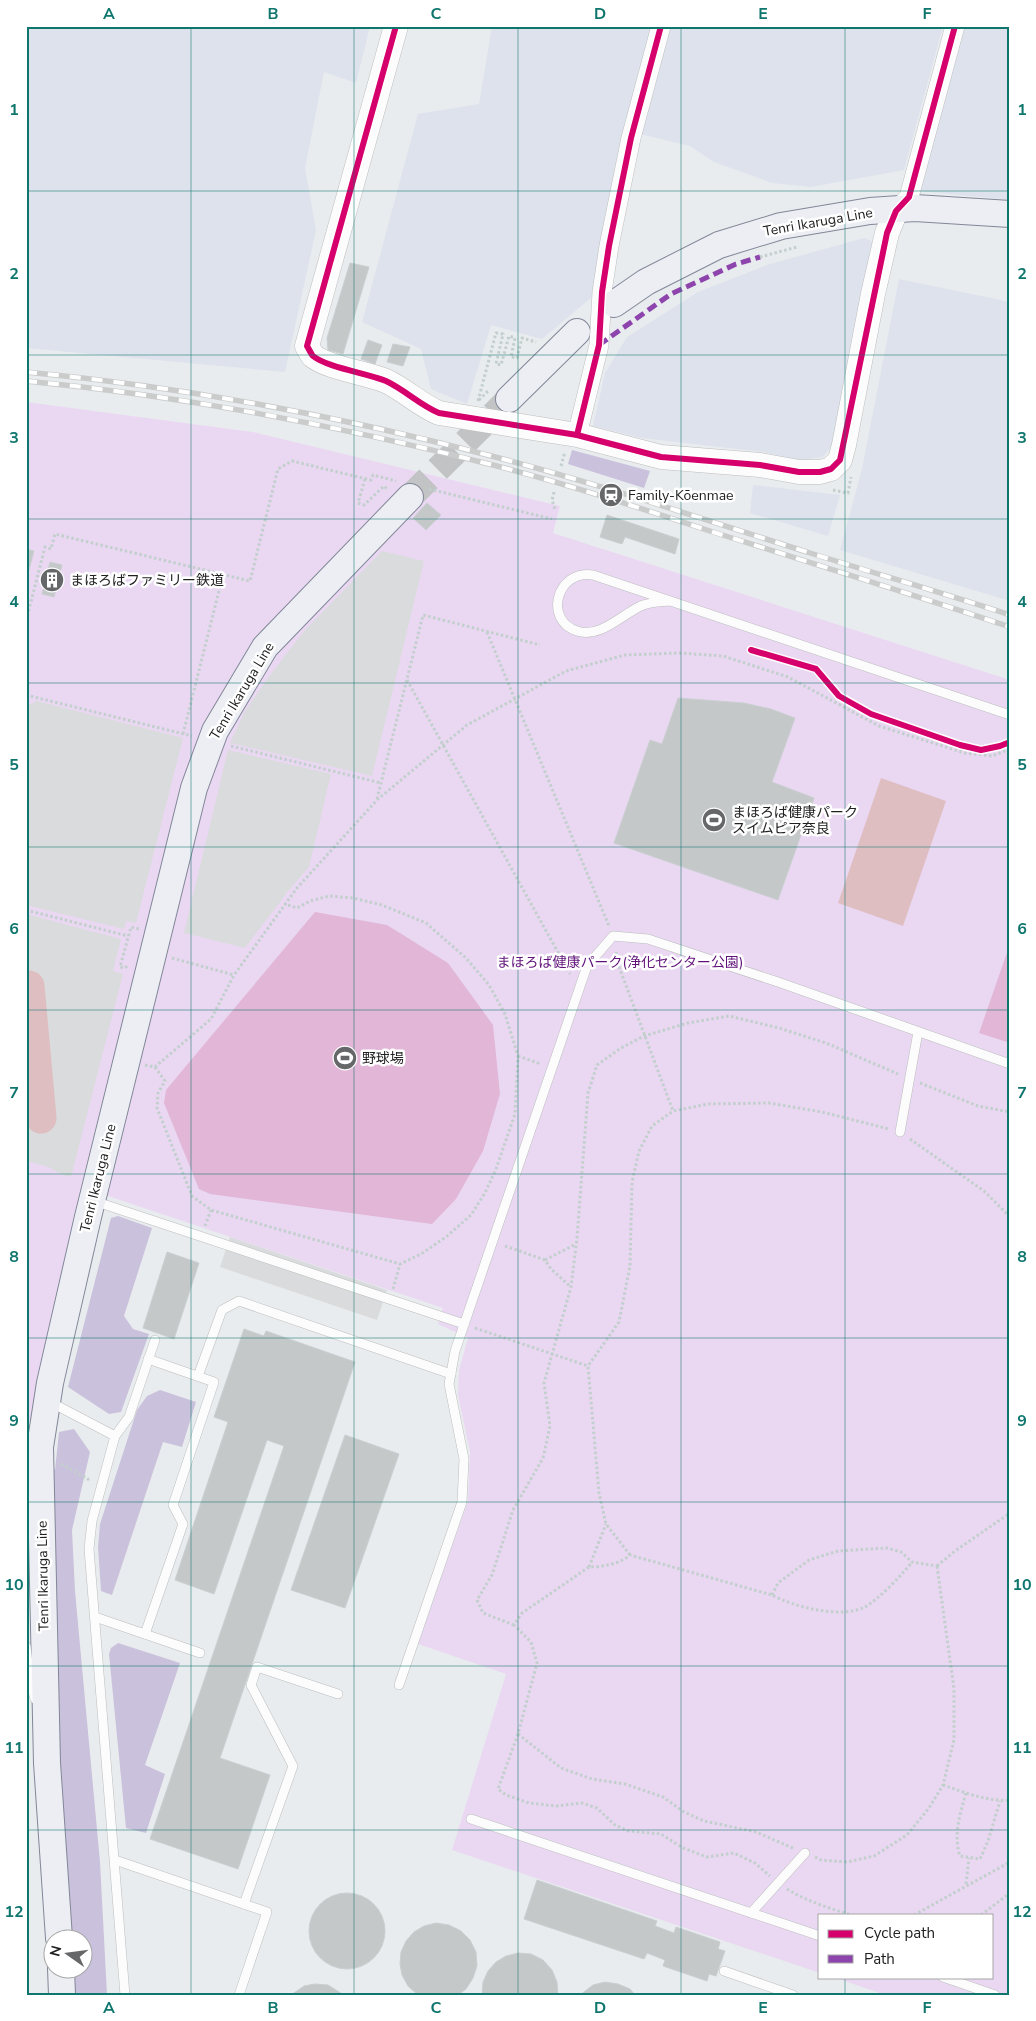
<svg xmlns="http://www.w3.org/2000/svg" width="1036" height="2021" viewBox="0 0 1036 2021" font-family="'Nunito Sans','Noto Sans JP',sans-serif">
<rect width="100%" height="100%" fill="#e9ecee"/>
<g fill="#dde2ed">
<path d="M26 26H370L356 83 324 72 305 168 316 230 285 372 26 348Z"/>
<path d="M492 26H651L592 297 542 339 491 325 467 404 431 389 421 349 362 322 418 114 479 104Z"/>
<path d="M669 26H943L904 170 811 187 772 183 714 162 690 146 640 134Z"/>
<path d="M961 26H1010V200L919 191Z"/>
<path d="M864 238 874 242 833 444 823 457 800 460 763 452 642 438 593 426 605 373 627 337 698 292 767 265Z"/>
<path d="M899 279 1010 302V601L840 550 862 469Z"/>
<path d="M753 485 840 495 828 536 750 513Z"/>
</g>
<g fill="#cac1dc">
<path d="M572 450 650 471 644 488 568 464Z"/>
<path d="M118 1216 152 1228 124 1316 133 1329 149 1334 121 1412 109 1414 68 1387 111 1218Z"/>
<path d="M160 1390 196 1402 182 1447 163 1442 112 1595 101 1591 98 1547 100 1524 137 1410 147 1396Z"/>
<path d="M74 1429 90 1452 72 1530 75 1591 100 1862 107 1995H70L68 1969 82 1968V1938H66L47 1468 55 1470 59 1432Z"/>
<path d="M118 1643 180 1663 145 1765 165 1774 146 1833 126 1828 109 1654 111 1648Z"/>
</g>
<path fill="#ead8f3" d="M26 402 253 432 560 506 553 533 1010 680V1995H885L833 1977H992V1915H820V1973L452 1850 506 1674 418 1644 468 1501 470 1452 458 1395 459 1370 468 1338 438 1324 443 1308 87 1189 34 1426 26 1418Z"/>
<g fill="#e1b6d6">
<path d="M315 912 387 925 448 963 493 1025 500 1094 483 1151 456 1199 432 1224 210 1194 199 1189 164 1103 166 1090Z"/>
<path d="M1010 944V1043L979 1033Z"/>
</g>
<g fill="#dadbdc">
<path d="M382 551 424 561 372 776 230 743 245 711 267 679 305 630Z"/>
<path d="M37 701 183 738 136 923 126 921 124 929 26 905V706Z"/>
<path d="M228 750 331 774 309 867 289 890 245 948 184 933Z"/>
<path d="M26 914 121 939 113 971 123 974 71 1177 60 1174 49 1167 26 1161Z"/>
<path d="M230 1237 387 1290 377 1320 220 1267Z"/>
</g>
<path fill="#dfbec2" d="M881 778 946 801 903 926 838 903Z"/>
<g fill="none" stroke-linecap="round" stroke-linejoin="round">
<path stroke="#dfbec2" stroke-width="31" d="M29 986 41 1118"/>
</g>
<g fill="#c5c8c9" stroke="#cacfd1">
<path d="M350 263 369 267 343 354 328 350 327 338Z"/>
<path d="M368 340 382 345 375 364 361 359Z"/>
<path d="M393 344 410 347 403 366 387 362Z"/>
<path d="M427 503 441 515 426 530 413 518Z"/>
<path d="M607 515 679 539 675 554 625 537 622 544 600 537Z"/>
<path d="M26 549 34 551 26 581Z"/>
<path d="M50 562 62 565 54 597 42 594Z"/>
<path d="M678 698 744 703 771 709 795 718 772 782 814 798 778 900 614 843 650 740 662 744Z"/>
<path d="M167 1252 199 1263 174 1339 143 1328Z"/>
<path d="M244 1329 264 1336 266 1331 355 1362 220 1758 270 1775 238 1869 150 1839 284 1446 267 1440 214 1594 175 1580 228 1422 214 1417Z"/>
<path d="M345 1435 399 1454 345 1608 291 1590Z"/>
<path d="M537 1880 657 1921 655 1926 674 1933 676 1927 720 1942 718 1949 725 1951 716 1976 709 1974 707 1981 663 1966 665 1960 647 1953 644 1959 524 1919Z"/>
<circle cx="347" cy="1931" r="38"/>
<path d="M436 1923 449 1925 461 1931 470 1940 476 1952 477 1966 473 1978 466 1989 458 1995H418L408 1986 402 1975 400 1964 401 1952 406 1941 414 1932 424 1926Z"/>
<path d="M518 1953 531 1954 543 1960 552 1970 557 1982 558 1995H482L483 1982 488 1971 496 1962 506 1956Z"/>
<path d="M605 1982 618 1984 630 1989 635 1995H580L593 1985Z"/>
<path d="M315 1984 328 1985 344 1995H291L304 1986Z"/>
</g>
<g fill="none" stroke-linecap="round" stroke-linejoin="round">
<path stroke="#c1c3c5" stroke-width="26" stroke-dasharray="26 13" stroke-linecap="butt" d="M410 497 509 399"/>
<g stroke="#bcbdbe" stroke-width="10">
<g id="service">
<path d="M670 601C661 602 652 602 643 605 623 613 601 639 577 631 543 620 557 569 593 575L1010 715"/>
<path d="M900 1132 918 1032"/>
<path d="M94 1201 464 1324"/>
<path d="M198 1376 222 1310 239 1301 451 1374"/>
<path d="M50 1402 115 1436"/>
<path d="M95 1617 200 1653"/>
<path d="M145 1634 183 1524 173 1505 214 1382 148 1359"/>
<path d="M26 1646 30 1681 35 1699"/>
<path d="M399 1685 462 1502 464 1459 449 1384 455 1351 587 966 613 936 648 939 778 982 1010 1064"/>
<path d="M471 1819 820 1936"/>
<path d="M115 1860 267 1912 239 1995"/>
<path d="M244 1904 293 1766 251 1685 257 1667 338 1694"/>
<path d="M751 1913 805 1853"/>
<path d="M724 1971 793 1995"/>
<path d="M943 1977 995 1995"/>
<path d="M125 1995 89 1549 92 1521 115 1436 129 1417 155 1340"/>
</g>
</g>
<g stroke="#bcbdbe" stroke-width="20">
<g id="minor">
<path d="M896 211 909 197 955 26"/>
<path d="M577 435 599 345 602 292 609 246 631 138 661 26"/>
</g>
</g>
<g stroke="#bcbdbe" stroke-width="25">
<path id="tertiary" d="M396 26 307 346C309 349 311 354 313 356 328 368 367 373 386 381 405 390 420 405 439 413L577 435 661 457 760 465 799 472H820L831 469 840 460 844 445 873 294 887 233 896 211"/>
</g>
<g stroke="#828798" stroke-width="28">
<g id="secondary">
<path d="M614 304 646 282 719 245 781 226 870 211 915 208 1010 214"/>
<path d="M509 399 577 332"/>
<path d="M59 1938 47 1763 40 1447 50 1383 88 1217 194 788 215 731 265 647 410 497"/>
<path d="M61 1968 62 1995"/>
</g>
</g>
<g stroke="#c2cfcc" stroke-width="3" stroke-dasharray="2.5 2.5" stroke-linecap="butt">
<path d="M760 257 797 247"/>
<path d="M479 400 489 390"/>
<path d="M478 401 496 333 503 334 496 364 501 365 509 336 515 338 511 357 517 358 522 338 536 342"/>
<path d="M561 466 565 452"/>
<path d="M365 479 358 503 364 505 384 486 388 490"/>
<path d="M429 489 552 519"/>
<path d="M833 490 848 493 851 477"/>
<path d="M554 492 552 500 555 509"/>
<path d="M26 621 45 547 51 549 55 534 250 581 278 469 292 461 371 480 373 475 396 481"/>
<path d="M487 632 609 926"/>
<path d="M407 680 570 974"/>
<path d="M26 695 192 736"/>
<path d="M183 734 223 575"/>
<path d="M231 746 381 783"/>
<path d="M377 799 423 615 540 645"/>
<path d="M26 910 128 936"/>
<path d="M616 952 618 964 673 1111"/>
<path d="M172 958 234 975"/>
<path d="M127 966 125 968 120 967 131 927 139 929"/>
<path d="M518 1056 541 1064"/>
<path d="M145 1065 155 1067 211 1019 234 975 297 888 377 800 467 725 566 671 625 655 679 653 723 656 788 677 879 726 965 753 992 756 1010 749"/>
<path d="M155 1067 165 1081 158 1093 157 1108 192 1196 211 1210 400 1264 421 1254 446 1237 471 1215 485 1193 496 1169 515 1114 518 1056 505 1014 489 985 466 958 426 923 382 905 353 898 329 896 310 901 297 908 285 904"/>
<path d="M920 1083 978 1106 1010 1112"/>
<path d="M910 1139 984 1191 1010 1217"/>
<path d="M205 1226 211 1210"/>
<path d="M505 1246 545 1260 551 1269 571 1287"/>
<path d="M545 1260 576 1244"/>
<path d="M393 1289 400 1264"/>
<path d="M475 1328 588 1366"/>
<path d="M61 1464 88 1479V1481"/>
<path d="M630 1555 606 1524 599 1493 588 1366 619 1322 630 1266 632 1182 639 1151 652 1126 673 1111 708 1104 769 1103 822 1112 889 1129"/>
<path d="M937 1566 955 1551 1010 1513"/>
<path d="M589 1567 606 1524"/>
<path d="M772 1595 778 1583 809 1560 838 1551 887 1548 901 1552 912 1562 937 1566"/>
<path d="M514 1625 483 1613 477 1600 492 1575 513 1510 543 1458 550 1426 544 1383 571 1287 577 1238 588 1093 597 1065 621 1048 644 1036 688 1023 729 1016 779 1028 826 1043 898 1074"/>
<path d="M518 1734 498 1789 506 1795 529 1803 556 1806 582 1803 597 1808 615 1825 628 1831 661 1834 683 1848 707 1857 734 1853 755 1863 770 1876"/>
<path d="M943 1785C964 1792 987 1802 1010 1800"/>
<path d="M966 1793C960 1814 953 1835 960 1856L980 1859 988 1841 1000 1801"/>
<path d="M793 1848 756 1832 704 1821 684 1812 663 1797 625 1784 592 1779 561 1768 518 1734 537 1663 531 1642 514 1625 522 1613 589 1567C602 1567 620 1564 630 1555L772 1595C794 1607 841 1619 865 1607 879 1599 902 1575 912 1562"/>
<path d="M815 1857 821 1860 847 1862 874 1856 907 1835 929 1808 943 1785 954 1740V1689L937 1566"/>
<path d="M966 1884 969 1858"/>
<path d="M787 1889C806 1901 829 1908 851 1915"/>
<path d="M914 1915 1010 1862"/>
<path d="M981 1915 1010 1893"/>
</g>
<use href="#service" stroke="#fcfcfc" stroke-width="9"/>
<use href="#minor" stroke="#fcfcfc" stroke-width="19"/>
<use href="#tertiary" stroke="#fcfcfc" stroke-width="24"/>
<use href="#secondary" stroke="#eceef3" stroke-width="26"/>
<g stroke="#cacbcb" stroke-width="5.5">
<g id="rail">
<path d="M26 372C185 387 349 418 503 459 606 486 708 521 810 553 877 574 943 593 1010 615"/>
<path d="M26 381C184 396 340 426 493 465 567 484 640 508 713 532 812 563 911 594 1010 627"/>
</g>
</g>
<use href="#rail" stroke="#fff" stroke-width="4" stroke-dasharray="11" stroke-linecap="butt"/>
<path stroke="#8e44ad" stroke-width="5" stroke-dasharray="10 5" stroke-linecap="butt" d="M599 345 671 294 736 264 760 257"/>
<g stroke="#fff" stroke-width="9">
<g id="cycleway">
<path d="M396 26 307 346C309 349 311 354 313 356 328 368 367 373 386 381 405 390 420 405 439 413L577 435 661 457 760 465 799 472H820L831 469 840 460 887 233 896 211 909 197 955 26"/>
<path d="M577 435 599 345 602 292 609 246 631 138 661 26"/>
<path d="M751 650 816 669 839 696 871 714 960 745 981 750 1000 746 1010 742"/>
</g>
</g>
<use href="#cycleway" stroke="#d6006c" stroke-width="6"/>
</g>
<path fill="none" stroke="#0f766e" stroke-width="1" stroke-opacity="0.55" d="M191 26V1995M354 26V1995M518 26V1995M681 26V1995M845 26V1915M26 191H1010M26 355H1010M26 519H1010M26 683H1010M26 847H1010M26 1010H1010M26 1174H1010M26 1338H1010M26 1502H1010M26 1666H1010M26 1830H1010M845 1977V1995"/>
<defs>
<g id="station-disc" transform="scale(1.25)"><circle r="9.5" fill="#666768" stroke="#fff"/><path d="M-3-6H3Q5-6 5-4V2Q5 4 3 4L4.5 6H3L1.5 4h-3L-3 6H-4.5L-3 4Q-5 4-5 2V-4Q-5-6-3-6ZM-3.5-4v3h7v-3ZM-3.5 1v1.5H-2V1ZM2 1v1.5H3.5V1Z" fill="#fff"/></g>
<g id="building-disc" transform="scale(1.25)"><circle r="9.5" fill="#666768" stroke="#fff"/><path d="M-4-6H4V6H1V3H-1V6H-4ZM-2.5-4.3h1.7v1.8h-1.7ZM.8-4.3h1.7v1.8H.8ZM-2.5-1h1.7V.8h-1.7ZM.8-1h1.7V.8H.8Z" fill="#fff"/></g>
<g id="stadium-disc" transform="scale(1.25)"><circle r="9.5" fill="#666768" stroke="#fff"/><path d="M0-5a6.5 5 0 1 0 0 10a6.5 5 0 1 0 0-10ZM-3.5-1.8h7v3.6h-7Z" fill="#fff"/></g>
</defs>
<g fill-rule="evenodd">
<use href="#station-disc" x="611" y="495"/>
<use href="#building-disc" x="52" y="580"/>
<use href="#stadium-disc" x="714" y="820"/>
<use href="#stadium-disc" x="345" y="1058"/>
</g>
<g text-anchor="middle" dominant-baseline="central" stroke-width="5" stroke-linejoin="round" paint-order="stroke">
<g font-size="14" fill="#202020" stroke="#fff">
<text transform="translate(818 222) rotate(-10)">Tenri Ikaruga Line</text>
<text transform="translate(242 691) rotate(-59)">Tenri Ikaruga Line</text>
<text transform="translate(98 1178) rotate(-76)">Tenri Ikaruga Line</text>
<text transform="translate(43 1576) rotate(-91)">Tenri Ikaruga Line</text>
</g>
<g font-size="14" fill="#202020" stroke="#fff" text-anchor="start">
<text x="628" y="495">Family-Kōenmae</text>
<text x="70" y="580">まほろばファミリー鉄道</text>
<text x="732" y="812">まほろば健康パーク<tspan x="732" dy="16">スイムピア奈良</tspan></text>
<text x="362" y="1058">野球場</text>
</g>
<g font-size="14" fill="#61127a" stroke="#fff">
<text x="620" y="962">まほろば健康パーク(浄化センター公園)</text>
</g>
</g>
<rect width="1036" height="2021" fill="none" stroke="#ffffff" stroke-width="55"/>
<rect x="818" y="1914" width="175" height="65" fill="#ffffff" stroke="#a6a6a6"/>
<rect x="828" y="1930" width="25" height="8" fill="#d6006c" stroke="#a6a6a6"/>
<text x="864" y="1938" font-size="15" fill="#202020">Cycle path</text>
<rect x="828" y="1955" width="25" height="8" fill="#8e44ad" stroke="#a6a6a6"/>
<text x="864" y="1964" font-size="15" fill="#202020">Path</text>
<g transform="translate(68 1954) rotate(284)"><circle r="24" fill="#ffffff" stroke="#a6a6a6"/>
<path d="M0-4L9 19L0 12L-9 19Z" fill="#666768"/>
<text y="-8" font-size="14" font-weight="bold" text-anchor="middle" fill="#202020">N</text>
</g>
<rect x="28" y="28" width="980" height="1966" fill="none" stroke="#0f766e" stroke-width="2"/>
<g font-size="16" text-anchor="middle" font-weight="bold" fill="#0f766e">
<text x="109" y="19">A</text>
<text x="273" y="19">B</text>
<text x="436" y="19">C</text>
<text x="600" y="19">D</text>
<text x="763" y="19">E</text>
<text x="927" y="19">F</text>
<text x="14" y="115">1</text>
<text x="1022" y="115">1</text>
<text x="14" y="279">2</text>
<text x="1022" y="279">2</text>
<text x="14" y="443">3</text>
<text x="1022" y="443">3</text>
<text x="14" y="607">4</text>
<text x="1022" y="607">4</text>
<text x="14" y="770">5</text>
<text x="1022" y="770">5</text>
<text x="14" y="934">6</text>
<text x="1022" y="934">6</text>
<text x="14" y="1098">7</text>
<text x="1022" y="1098">7</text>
<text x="14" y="1262">8</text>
<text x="1022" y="1262">8</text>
<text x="14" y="1426">9</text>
<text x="1022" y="1426">9</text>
<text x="14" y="1590">10</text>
<text x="1022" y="1590">10</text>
<text x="14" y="1753">11</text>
<text x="1022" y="1753">11</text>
<text x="14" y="1917">12</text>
<text x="1022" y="1917">12</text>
<text x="109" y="2013">A</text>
<text x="273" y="2013">B</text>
<text x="436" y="2013">C</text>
<text x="600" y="2013">D</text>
<text x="763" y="2013">E</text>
<text x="927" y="2013">F</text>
</g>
</svg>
